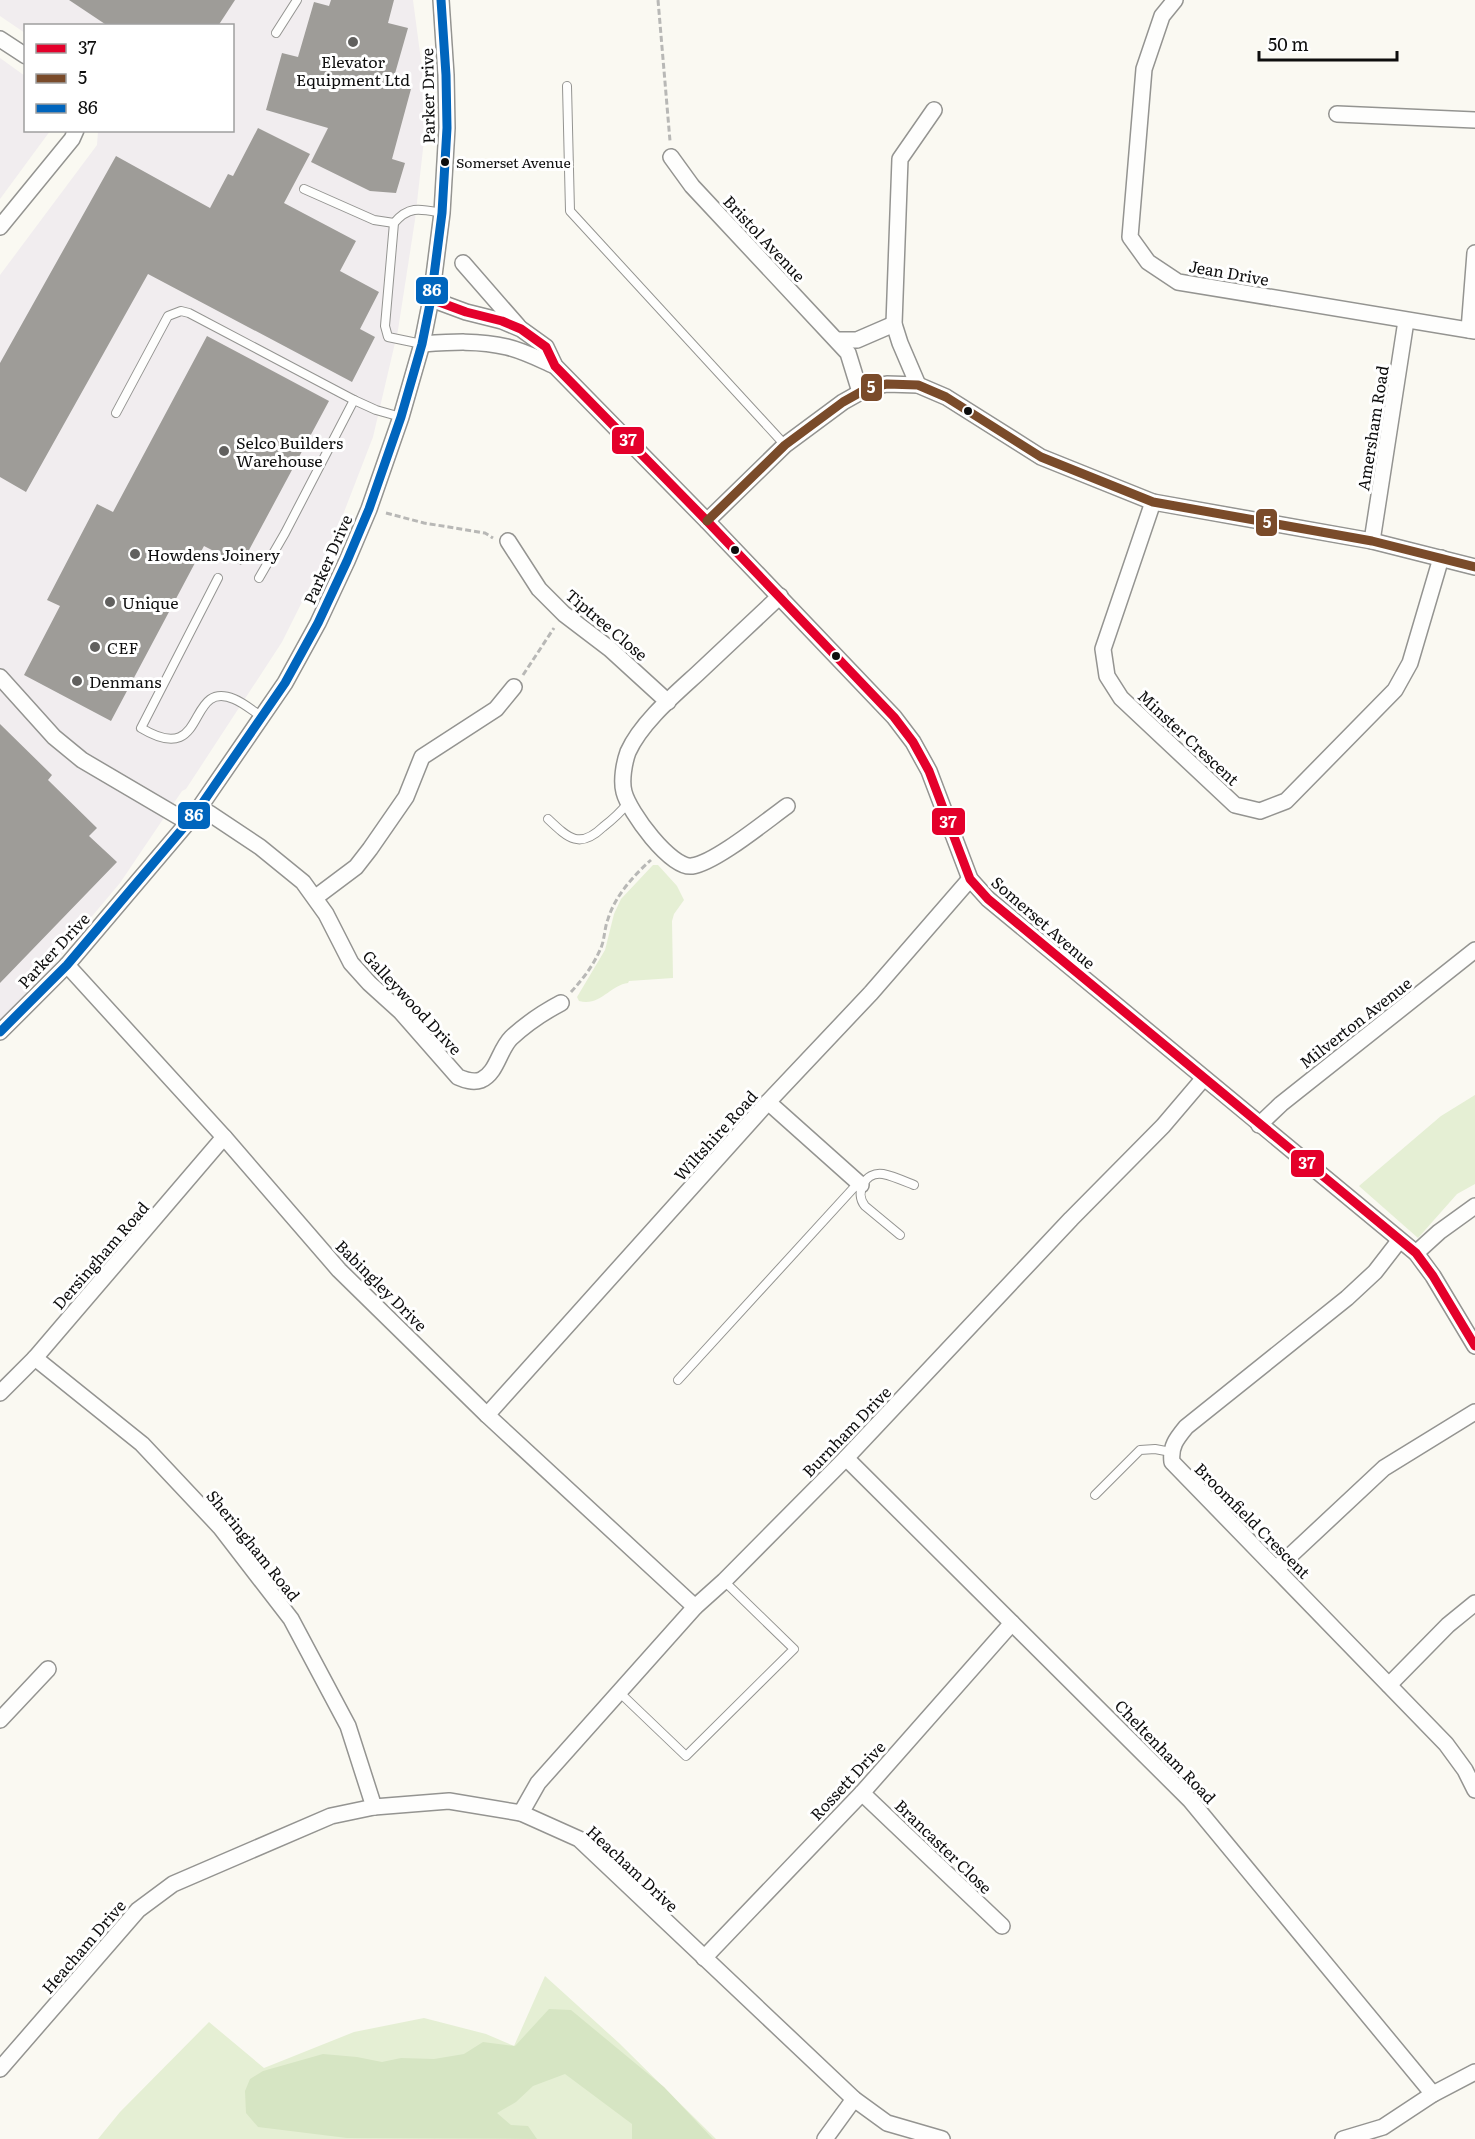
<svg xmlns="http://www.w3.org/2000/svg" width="1475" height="2139" viewBox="0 0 1475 2139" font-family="Literata,serif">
<rect width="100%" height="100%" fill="#faf9f2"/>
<g fill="#f1edef">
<path d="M0 0H413L422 68 424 140 415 220 398 330 373 437 334 538 282 642 186 789 182 791 120 883 72 940 54 965 0 1020V275L97 145 98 131 232 130V26H26L25 33 0 16Z"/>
<path d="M0 58 25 76 26 130 50 131 0 199Z"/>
</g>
<g fill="#e5efd4">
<path d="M653 865H658L677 886 684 900 674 914 672 921 673 978 629 981 628 983C610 985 600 1007 579 1001L577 997 605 950 614 914 621 899Z"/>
<path d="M1475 1095V1184L1457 1194 1418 1238 1359 1186 1441 1116Z"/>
<path d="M545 1976 619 2043 716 2139H98L120 2112 209 2022 264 2068 354 2032 424 2018 486 2034 514 2046Z"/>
</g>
<path fill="#d6e5c3" d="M549 2009 571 2010 664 2087 713 2139H632V2124L565 2074 533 2086 516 2102 497 2113 511 2125 528 2126 537 2139 347 2138 258 2127 246 2113 245 2091 250 2079 263 2071 323 2054 357 2057 382 2062 401 2058 434 2059 464 2054 483 2042 515 2046Z"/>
<g fill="#9e9c98">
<path d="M69 0H235L218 26H108Z"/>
<path d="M331 0H394L388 23 408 28 392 84 411 89 392 159 405 163 396 193 370 191 311 162 328 128 266 110 282 53 298 57 314 2 329 6Z"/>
<path d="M258 128 310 154 284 203 356 241 340 271 379 292 360 329 375 337 352 382 148 274 26 492 0 477V363L116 156 210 208 228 174 233 176Z"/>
<path d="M207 336 329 401 241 565 204 546 111 721 24 675 60 606 47 600 97 504 113 512Z"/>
<path d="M0 724 52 775 48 780 97 828 89 836 117 862 0 983Z"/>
</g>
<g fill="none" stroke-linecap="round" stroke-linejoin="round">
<g stroke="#949491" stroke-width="10">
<g id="service">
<path d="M276 33 297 0"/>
<path d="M567 86 570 211 785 445"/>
<path d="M304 189 374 220 394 223"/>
<path d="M422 344 388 337 385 326 394 223C409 205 421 209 442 213"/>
<path d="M116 413 168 316 181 311 189 313 354 400"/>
<path d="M218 578 141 728C209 769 185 679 234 699 244 703 253 711 262 717"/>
<path d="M259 578 285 533 354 400 376 410 401 417"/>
<path d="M548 819C569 839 580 849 603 827 612 820 620 813 627 804"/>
<path d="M900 1235 865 1206C854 1193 865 1171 883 1174 893 1176 904 1181 914 1185"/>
<path d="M678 1380 859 1182"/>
<path d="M1095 1495 1140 1450 1155 1449 1171 1452"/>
<path d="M618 1691 686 1756 794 1649 724 1581"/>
</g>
</g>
<g stroke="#949491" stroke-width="18">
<g id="minor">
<path d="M1175 0 1162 16 1144 69 1130 237 1148 262 1178 282 1475 331"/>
<path d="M0 39 26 56"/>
<path d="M1337 114 1475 120"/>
<path d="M671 157 692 186 848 353 860 392"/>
<path d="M0 227 72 139 76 130"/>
<path d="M463 263 518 326"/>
<path d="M431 299 466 312 502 321 521 329 546 347 555 366 707 521 894 717 913 742 929 771 970 879 988 899 1416 1253 1433 1276 1475 1346"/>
<path d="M1469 330 1475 253"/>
<path d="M837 340H857L894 324"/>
<path d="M422 344C451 342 479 340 507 347 524 351 539 359 555 366"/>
<path d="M918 385 900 343 894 324 900 159 934 110"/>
<path d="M1153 502 1103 649 1107 676 1121 698 1235 805 1260 811 1286 801 1395 690 1410 663 1441 558"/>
<path d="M707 521 785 445 843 402 868 388 887 384 918 385 946 397 1041 457 1153 502 1372 541 1475 567"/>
<path d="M508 541 539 589 564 614 610 649 668 702"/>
<path d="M1372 541 1406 321"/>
<path d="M780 596C752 622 725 648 697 674 674 695 641 723 628 752 624 763 621 781 624 792 629 812 671 869 692 866 715 863 766 821 787 806"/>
<path d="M0 677 54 737 82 760 179 817 209 813 260 847 303 882 326 914 351 963 369 983 401 1012 458 1077C465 1080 473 1083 481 1080 497 1073 499 1050 511 1038 526 1024 544 1012 561 1003"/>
<path d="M316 897 356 867 370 849 406 797 422 757 496 709 514 687"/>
<path d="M67 965 224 1137 339 1270 487 1415 695 1607"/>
<path d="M0 1032 67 965 195 814 285 683 318 623 347 561 369 509 401 417 422 344 431 299 442 213 447 128 446 75 441 0"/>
<path d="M768 1102 861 1185"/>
<path d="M1259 1125 1281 1104 1475 950"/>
<path d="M1399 1241 1375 1272 1347 1298 1186 1427C1177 1438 1170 1446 1172 1462L1446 1744 1465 1770 1475 1790"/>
<path d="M1416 1253 1439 1232 1475 1206"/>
<path d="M35 1358 142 1444 220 1527 291 1619 348 1726 374 1807"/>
<path d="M0 1393 35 1358 224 1137"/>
<path d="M487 1415 768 1102 871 993 970 879"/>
<path d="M846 1458 1190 1800 1433 2094"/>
<path d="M1277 1568 1384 1468 1475 1412"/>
<path d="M1389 1685 1448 1625 1475 1603"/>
<path d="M0 1720 48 1669"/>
<path d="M862 1793 1002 1926"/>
<path d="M521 1813 538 1783 695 1607 724 1581 846 1458 1071 1219 1163 1126 1203 1079"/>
<path d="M704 1958 862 1793 1012 1623"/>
<path d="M0 2069 138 1910 173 1884 331 1816 374 1807 449 1801 521 1813 579 1839 854 2099 887 2123 942 2139"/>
<path d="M825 2139 854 2099"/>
<path d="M1343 2139 1383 2127 1433 2094 1475 2072"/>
</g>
</g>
<g stroke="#b8b8b6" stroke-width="3" stroke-dasharray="6 3" stroke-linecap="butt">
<path d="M658 0 670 141"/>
<path d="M386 513 424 523 485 533 493 538"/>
<path d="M523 675 554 628"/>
<path d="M571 992C582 980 593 966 600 950 605 940 604 929 608 919 615 896 634 875 651 860"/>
</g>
<use href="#service" stroke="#fefefd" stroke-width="8"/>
<use href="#minor" stroke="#fefefd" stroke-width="15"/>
<g stroke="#fff" stroke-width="14">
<path id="bus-1" d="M431 299 466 312 502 321 521 329 546 347 555 366 707 521 894 717 913 742 929 771 970 879 988 899 1416 1253 1433 1276 1475 1346"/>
</g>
<g stroke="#fff" stroke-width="14">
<path id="bus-2" d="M707 521 785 445 843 402 868 388 887 384 918 385 946 397 1041 457 1153 502 1372 541 1475 567"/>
</g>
<g stroke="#fff" stroke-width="14">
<path id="bus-3" d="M0 1032 67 965 195 814 285 683 318 623 347 561 369 509 401 417 422 344 431 299 442 213 447 128 446 75 441 0"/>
</g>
<use href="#bus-1" stroke="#e4002b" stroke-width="9"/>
<use href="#bus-2" stroke="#7a4b2a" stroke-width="9"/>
<use href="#bus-3" stroke="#0065bd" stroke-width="9"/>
</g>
<g fill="#61605e" stroke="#fff" stroke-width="2">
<circle cx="353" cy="42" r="6"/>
<circle cx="224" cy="451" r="6"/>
<circle cx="135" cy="554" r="6"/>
<circle cx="110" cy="602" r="6"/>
<circle cx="95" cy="647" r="6"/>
<circle cx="77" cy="681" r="6"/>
</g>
<g fill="#0e0e0e" stroke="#fff" stroke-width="2">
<circle cx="445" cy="162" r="5"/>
<circle cx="968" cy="411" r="5"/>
<circle cx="735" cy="550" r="5"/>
<circle cx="836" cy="656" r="5"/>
</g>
<g text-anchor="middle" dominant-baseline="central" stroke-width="6" stroke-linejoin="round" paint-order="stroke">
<g font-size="14" fill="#0e0e0e" stroke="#fff" text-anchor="start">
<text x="456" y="162">Somerset Avenue</text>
</g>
<g font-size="16" fill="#0e0e0e" stroke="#fff" text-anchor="start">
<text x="353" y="61" text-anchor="middle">Elevator<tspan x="353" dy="18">Equipment Ltd</tspan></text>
<text x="236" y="442">Selco Builders<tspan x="236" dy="18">Warehouse</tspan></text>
<text x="147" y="554">Howdens Joinery</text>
<text x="122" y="602">Unique</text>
<text x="107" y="647">CEF</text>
<text x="89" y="681">Denmans</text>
</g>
<g font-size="16" fill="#0e0e0e" stroke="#fff">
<text transform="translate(427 96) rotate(-91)">Parker Drive</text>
<text transform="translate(765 238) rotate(47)">Bristol Avenue</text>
<text transform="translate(1229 272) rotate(10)">Jean Drive</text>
<text transform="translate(1372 428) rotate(-81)">Amersham Road</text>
<text transform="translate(327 559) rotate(-66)">Parker Drive</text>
<text transform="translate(607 624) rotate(40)">Tiptree Close</text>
<text transform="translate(1189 737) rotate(43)">Minster Crescent</text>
<text transform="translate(1044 922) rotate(41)">Somerset Avenue</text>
<text transform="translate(53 950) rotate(-47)">Parker Drive</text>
<text transform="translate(413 1002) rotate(47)">Galleywood Drive</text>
<text transform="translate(1355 1022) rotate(-38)">Milverton Avenue</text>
<text transform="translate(715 1135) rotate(-48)">Wiltshire Road</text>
<text transform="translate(100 1255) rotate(-49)">Dersingham Road</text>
<text transform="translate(382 1285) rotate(45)">Babingley Drive</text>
<text transform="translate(846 1431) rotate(-46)">Burnham Drive</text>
<text transform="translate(1253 1520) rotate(45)">Broomfield Crescent</text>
<text transform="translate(254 1545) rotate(51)">Sheringham Road</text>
<text transform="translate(1166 1751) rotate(46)">Cheltenham Road</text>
<text transform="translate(847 1780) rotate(-47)">Rossett Drive</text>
<text transform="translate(944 1846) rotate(44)">Brancaster Close</text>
<text transform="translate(633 1868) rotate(43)">Heacham Drive</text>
<text transform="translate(83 1946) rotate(-49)">Heacham Drive</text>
</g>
</g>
<g stroke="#fff" stroke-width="2">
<rect x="415" y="276" width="34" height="29" rx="6" fill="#0065bd"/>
<rect x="860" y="373" width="23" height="29" rx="6" fill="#7a4b2a"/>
<rect x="611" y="426" width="34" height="29" rx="6" fill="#e4002b"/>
<rect x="1255" y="508" width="23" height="29" rx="6" fill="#7a4b2a"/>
<rect x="177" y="801" width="34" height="29" rx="6" fill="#0065bd"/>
<rect x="931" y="807" width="35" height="29" rx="6" fill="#e4002b"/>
<rect x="1290" y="1149" width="35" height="29" rx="6" fill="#e4002b"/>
</g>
<g font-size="16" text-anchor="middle" font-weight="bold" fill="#fff">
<text x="432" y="296">86</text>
<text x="871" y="393">5</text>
<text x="628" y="446">37</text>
<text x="1267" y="528">5</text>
<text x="194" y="821">86</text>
<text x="948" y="828">37</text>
<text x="1307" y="1169">37</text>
</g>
<rect x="24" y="24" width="210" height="108" fill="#ffffff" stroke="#9f9f9f" stroke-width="1.5"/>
<rect x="36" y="44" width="30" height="9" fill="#e4002b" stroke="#9f9f9f" stroke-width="1.5"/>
<text x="78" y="54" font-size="18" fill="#0e0e0e">37</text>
<rect x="36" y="74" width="30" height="9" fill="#7a4b2a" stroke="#9f9f9f" stroke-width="1.5"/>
<text x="78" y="84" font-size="18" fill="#0e0e0e">5</text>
<rect x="36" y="104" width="30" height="9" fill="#0065bd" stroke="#9f9f9f" stroke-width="1.5"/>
<text x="78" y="114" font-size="18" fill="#0e0e0e">86</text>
<path d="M1259 51v9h138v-9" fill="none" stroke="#0e0e0e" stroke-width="3"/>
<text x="1268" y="51" font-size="18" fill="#0e0e0e" stroke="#ffffff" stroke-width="4.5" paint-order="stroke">50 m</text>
</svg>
